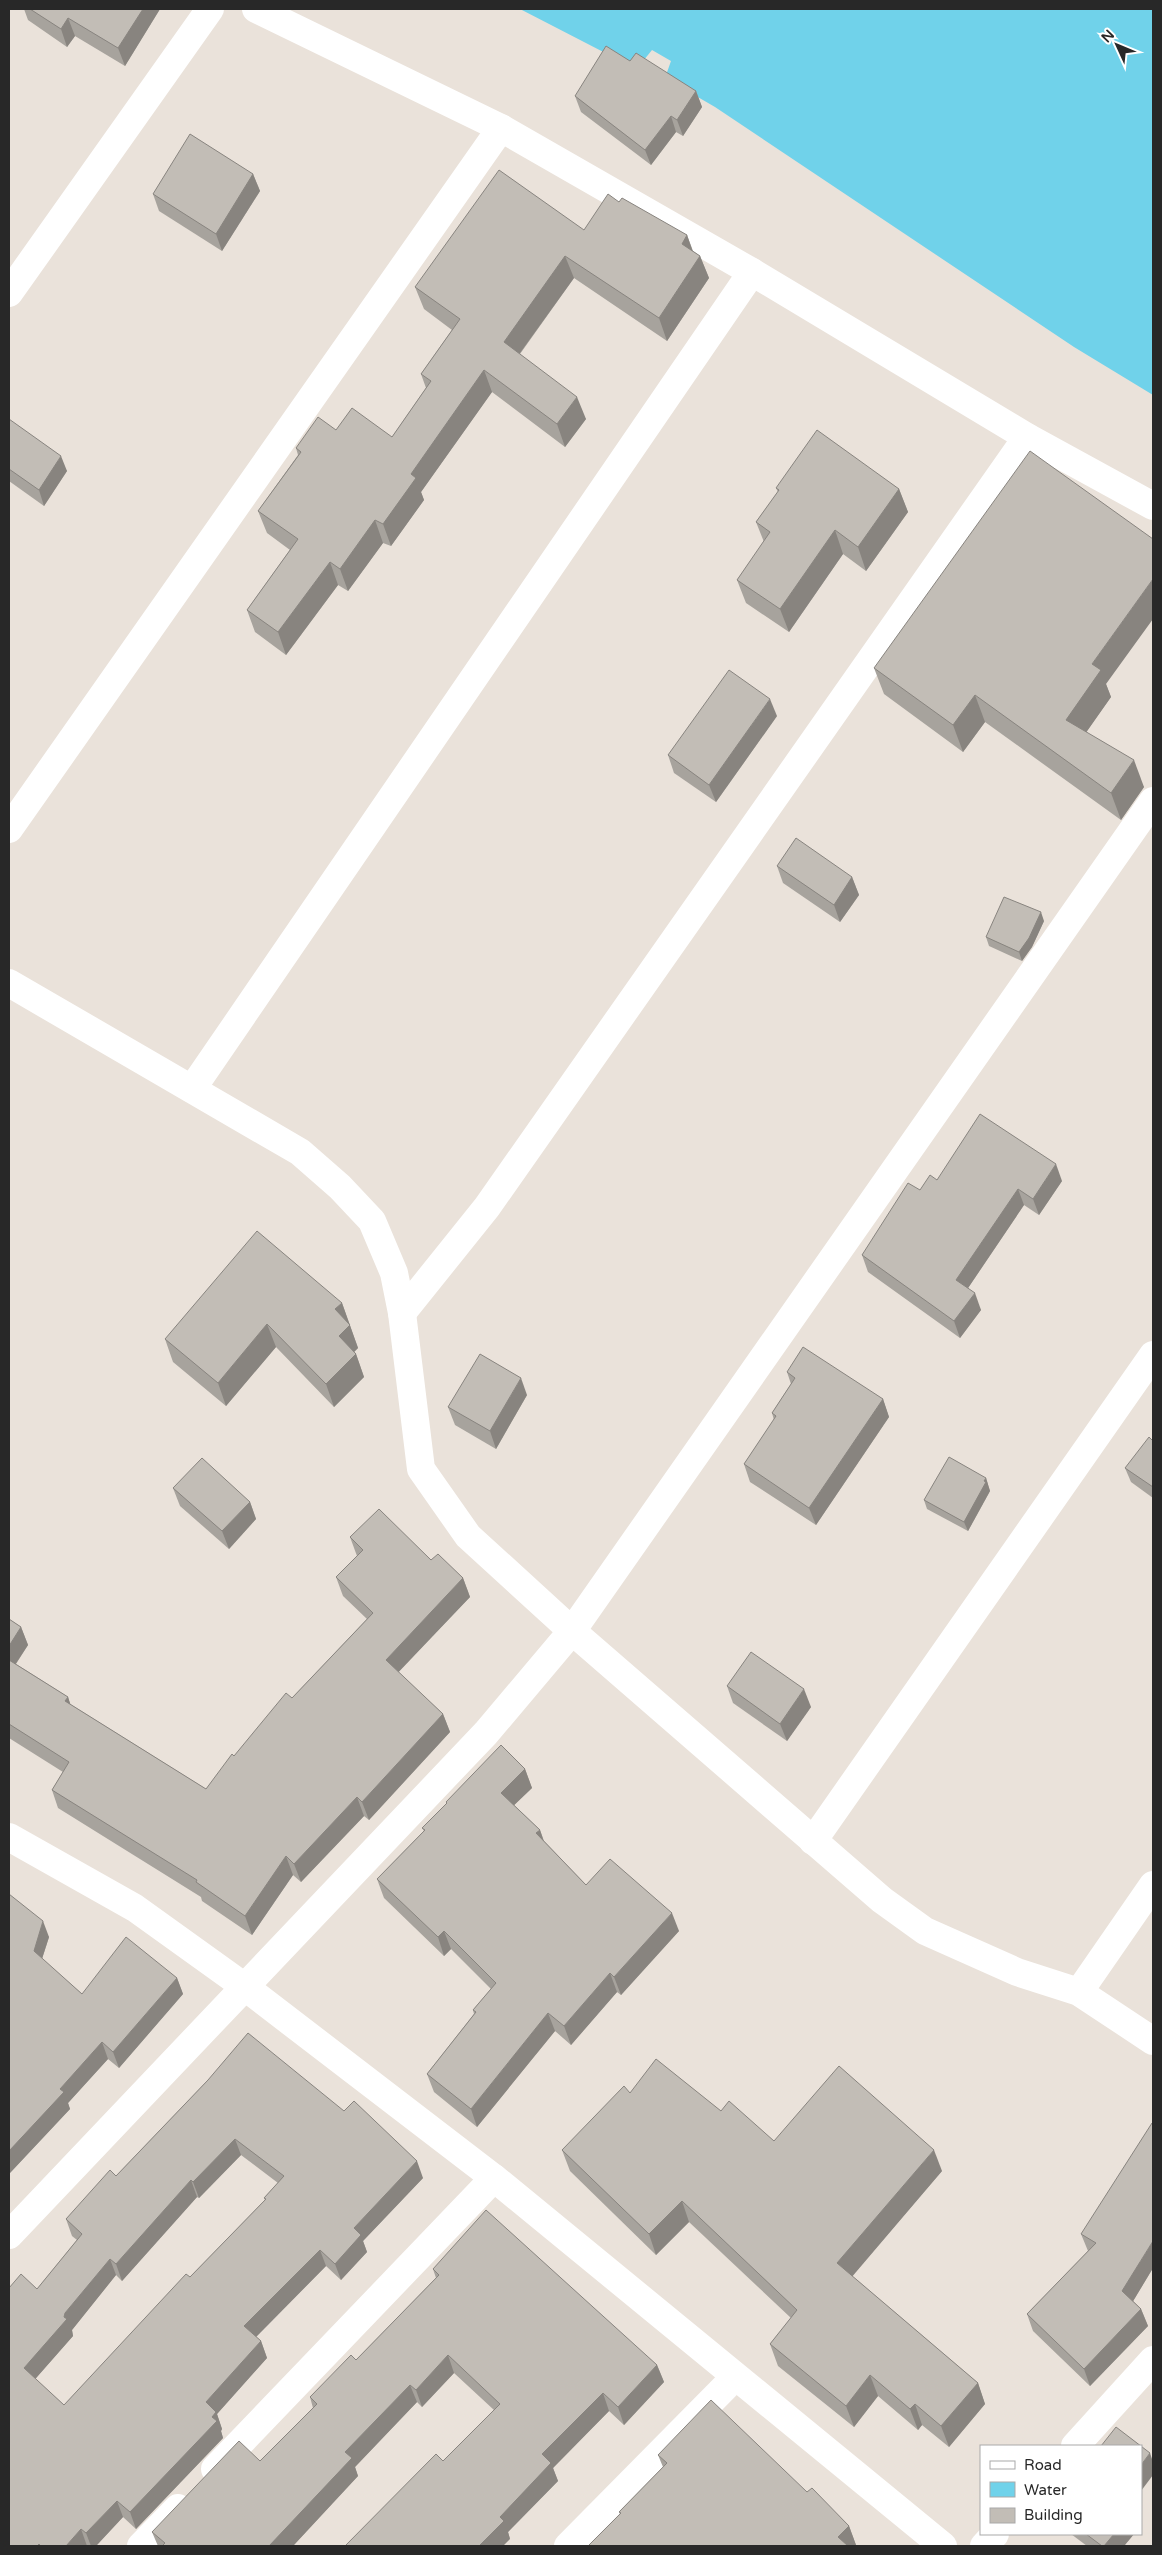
<svg xmlns="http://www.w3.org/2000/svg" width="1162" height="2555" viewBox="0 0 1162 2555" font-family="'Varela Round',sans-serif">
<rect width="100%" height="100%" fill="#eae2da"/>
<path fill="#70d2ea" d="M520 9H1153V395L1074 347 715 107 665 78 671 61 652 50 639 66 615 58Z"/>
<g fill="none" stroke-linecap="round" stroke-linejoin="round">
<g stroke="#fff" stroke-width="28">
<path d="M256 9 501 128 752 272 1027 437 1153 506"/>
<path d="M9 293 210 9"/>
<path d="M9 829 501 128"/>
<path d="M9 983 300 1152 340 1187 372 1221 394 1273 402 1313 421 1469 468 1536 572 1631 882 1900 925 1931 1017 1972 1079 1992 1153 2041"/>
<path d="M192 1089 752 272"/>
<path d="M402 1313 487 1207 1027 437"/>
<path d="M9 1837 135 1908 245 1987 494 2178 943 2546"/>
<path d="M813 1841 1153 1355"/>
<path d="M1079 1992 1153 1885"/>
<path d="M9 2235 486 1733 572 1631 1153 801"/>
<path d="M1075 2446 1153 2360"/>
<path d="M215 2469 494 2178"/>
<path d="M141 2546 178 2508"/>
<path d="M568 2546 735 2377"/>
<path d="M984 2546 995 2534"/>
</g>
</g>
<g fill="#a7a39d" fill-rule="evenodd">
<path d="M24 9H160L125 66 75 36 67 47 28 20Z"/>
<path d="M630 61 696 91 702 107 683 136 676 132 651 165 581 112 575 96Z"/>
<path d="M253 174 260 191 222 251 159 211 153 194Z"/>
<path d="M619 202 687 235 693 251 700 256 709 278 667 341 574 278 520 354 586 419 565 447 492 392 421 492 424 500 391 546 383 543 348 591 338 585 286 655 255 632 247 610 290 550 267 533 258 511 298 455 296 448 336 430 392 437 426 388 421 374 452 330 424 309 415 287 584 230Z"/>
<path d="M9 419 67 471 44 506 9 481Z"/>
<path d="M776 488 899 489 908 512 866 571 843 554 789 632 746 603 737 580 764 542 756 522 778 492Z"/>
<path d="M874 668 1106 684 1111 697 1086 732 1144 787 1121 820 985 722 963 752 884 694Z"/>
<path d="M777 716 716 802 674 773 668 755Z"/>
<path d="M777 866 852 877 859 895 840 922 783 883Z"/>
<path d="M1044 921 1032 947 1022 961 989 946 986 937Z"/>
<path d="M937 1180 1062 1181 1039 1215 1024 1205 968 1288 981 1310 960 1338 868 1272 862 1255 920 1190Z"/>
<path d="M342 1303 358 1348 354 1352 356 1354 364 1377 334 1407 276 1347 226 1406 173 1362 165 1339Z"/>
<path d="M787 1372 883 1399 889 1417 816 1525 750 1482 744 1464 774 1420 772 1413 791 1384Z"/>
<path d="M527 1395 496 1449 455 1425 448 1407Z"/>
<path d="M1153 1441V1498L1131 1482 1125 1468Z"/>
<path d="M986 1478 990 1491 968 1531 927 1509 924 1500Z"/>
<path d="M173 1488 250 1502 256 1519 229 1549 180 1506Z"/>
<path d="M350 1537 431 1560 463 1578 470 1597 398 1672 443 1714 450 1732 369 1820 364 1816 301 1882 293 1875 252 1935 202 1901 201 1897 58 1808 52 1790 63 1772 9 1738V1619L21 1627 28 1645 16 1664 68 1697 70 1704 206 1789 234 1756 292 1698 367 1619 343 1596 336 1577 357 1556Z"/>
<path d="M727 1686 811 1707 787 1741 733 1703Z"/>
<path d="M525 1769 532 1788 514 1805 540 1830 544 1841 586 1885 679 1931 621 1995 617 1992 571 2045 555 2031 477 2127 434 2092 427 2074 474 2014 473 2010 491 1989 451 1949 444 1956 384 1898 377 1879 424 1831 422 1828 446 1804V1802Z"/>
<path d="M9 1894 49 1937 42 1959 82 1994 177 1978 183 1994 119 2068 108 2059 68 2103 70 2109 9 2174Z"/>
<path d="M208 2080 423 2178 363 2241 367 2252 341 2280 326 2266 256 2337 261 2341 267 2358 217 2414 222 2429 221 2431 223 2438 136 2529 123 2517 96 2546H9L37 2289 77 2240 72 2236 66 2219 116 2176ZM241 2155 278 2183 264 2198 265 2200 190 2277 64 2405 35 2379 73 2336 72 2330 116 2275 122 2281 197 2197 199 2198Z"/>
<path d="M630 2093 721 2111 774 2141 942 2171 852 2276 978 2383 985 2404 949 2447 922 2425 918 2430 878 2396 854 2427 778 2366 770 2344 791 2318 689 2222 656 2255 570 2171 562 2150Z"/>
<path d="M1081 2234 1153 2268 1133 2301 1141 2309 1148 2326 1090 2386 1033 2331 1027 2314 1088 2251Z"/>
<path d="M433 2269 657 2365 664 2382 624 2425 609 2411 553 2468 558 2481 508 2532 510 2539 443 2461 494 2410 454 2373 422 2407 417 2402 355 2467 358 2476 293 2546H158L152 2532 260 2461 313 2408 310 2397 356 2360 436 2278Z"/>
<path d="M658 2455 807 2492 849 2526 856 2545 620 2514 619 2512 663 2467Z"/>
<path d="M1071 2534H1134L1124 2546H1087Z"/>
</g>
<g fill="#88847f">
<path d="M143 9H160L125 66 118 48Z"/>
<path d="M68 18 75 36 67 47 61 29Z"/>
<path d="M696 91 702 107 683 136 677 120Z"/>
<path d="M671 116 676 132 651 165 645 150Z"/>
<path d="M253 174 260 191 222 251 216 234Z"/>
<path d="M687 235 695 258 682 244Z"/>
<path d="M565 256 574 278 512 364 504 342Z"/>
<path d="M700 256 709 278 667 341 659 318Z"/>
<path d="M484 370 492 392 421 492 424 500 391 546 383 524 411 474Z"/>
<path d="M577 397 586 419 565 447 557 424Z"/>
<path d="M61 456 67 471 44 506 39 490Z"/>
<path d="M899 489 908 512 866 571 858 547Z"/>
<path d="M375 520 383 543 348 591 340 569Z"/>
<path d="M835 530 843 554 789 632 780 609Z"/>
<path d="M330 562 338 585 286 655 278 632Z"/>
<path d="M1153 579V619L1106 684 1111 697 1076 747 1066 720 1092 664Z"/>
<path d="M975 695 985 722 963 752 953 725Z"/>
<path d="M770 699 777 716 716 802 709 785Z"/>
<path d="M1134 760 1144 787 1121 820 1111 793Z"/>
<path d="M852 877 859 895 840 922 834 905Z"/>
<path d="M1041 912 1044 921 1032 947 1022 961 1019 952Z"/>
<path d="M1056 1164 1062 1181 1039 1215 1033 1199Z"/>
<path d="M1018 1189 1024 1205 962 1297 956 1280Z"/>
<path d="M975 1293 981 1310 960 1338 954 1321Z"/>
<path d="M342 1303 358 1348 347 1359 339 1336 335 1309Z"/>
<path d="M267 1324 276 1347 226 1406 218 1383Z"/>
<path d="M356 1354 364 1377 334 1407 326 1384Z"/>
<path d="M521 1378 527 1395 496 1449 490 1431Z"/>
<path d="M883 1399 889 1417 816 1525 809 1508Z"/>
<path d="M986 1478 990 1491 968 1531 964 1522Z"/>
<path d="M250 1502 256 1519 229 1549 222 1531Z"/>
<path d="M463 1578 470 1597 392 1679 386 1660Z"/>
<path d="M21 1627 28 1645 9 1674V1646Z"/>
<path d="M804 1689 811 1707 787 1741 780 1724Z"/>
<path d="M68 1697 74 1715 65 1701Z"/>
<path d="M443 1714 450 1732 369 1820 362 1802Z"/>
<path d="M525 1769 532 1788 508 1811 501 1793Z"/>
<path d="M357 1797 364 1816 301 1882 294 1864Z"/>
<path d="M540 1830 546 1848 536 1833Z"/>
<path d="M286 1856 293 1875 252 1935 245 1916Z"/>
<path d="M672 1913 679 1931 621 1995 614 1977Z"/>
<path d="M43 1921 49 1937 39 1968 34 1951Z"/>
<path d="M444 1931 451 1949 444 1956 438 1937Z"/>
<path d="M610 1973 617 1992 571 2045 564 2026Z"/>
<path d="M177 1978 183 1994 119 2068 113 2052Z"/>
<path d="M548 2013 555 2031 477 2127 471 2109Z"/>
<path d="M102 2042 108 2059 68 2103 70 2109 9 2174V2151L60 2089Z"/>
<path d="M235 2139 241 2155 199 2198 193 2182Z"/>
<path d="M934 2150 942 2171 845 2285 837 2263Z"/>
<path d="M417 2161 423 2178 363 2241 367 2252 341 2280 335 2264 354 2228Z"/>
<path d="M191 2180 197 2197 122 2281 116 2264Z"/>
<path d="M682 2201 689 2222 656 2255 649 2234Z"/>
<path d="M1153 2241V2268L1129 2308 1122 2291Z"/>
<path d="M320 2250 326 2266 250 2343 244 2326Z"/>
<path d="M110 2259 116 2275 72 2330 73 2336 30 2385 24 2368 64 2317 65 2313Z"/>
<path d="M1141 2309 1148 2326 1090 2386 1084 2369Z"/>
<path d="M261 2341 267 2358 217 2414 222 2429 221 2431 223 2438 136 2529 130 2512 206 2402Z"/>
<path d="M448 2355 454 2373 422 2407 416 2390Z"/>
<path d="M657 2365 664 2382 624 2425 618 2407Z"/>
<path d="M870 2375 878 2396 854 2427 846 2406Z"/>
<path d="M978 2383 985 2404 949 2447 941 2426Z"/>
<path d="M410 2385 417 2402 355 2467 358 2476 293 2546H269L345 2452Z"/>
<path d="M603 2393 609 2411 553 2468 558 2481 508 2532 510 2539 503 2546H479L542 2454Z"/>
<path d="M915 2404 922 2425 918 2430 910 2409Z"/>
<path d="M1150 2453 1153 2462V2475L1141 2491V2465Z"/>
<path d="M117 2501 123 2517 96 2546H91L86 2533Z"/>
<path d="M849 2526 856 2545 854 2546H841L838 2537Z"/>
<path d="M81 2529 87 2546H66Z"/>
<path d="M1114 2534H1134L1124 2546H1104Z"/>
</g>
<g fill="#c2bdb6" stroke="#88847f" fill-rule="evenodd">
<path d="M30 9H143L118 48 68 18 61 29Z"/>
<path d="M606 46 630 61 636 53 696 91 677 120 671 116 645 150 575 96Z"/>
<path d="M190 134 253 174 216 234 153 194Z"/>
<path d="M499 170 584 230 608 194 619 202 622 198 687 235 682 244 700 256 659 318 565 256 504 342 577 397 557 424 484 370 411 474 416 478 383 524 375 520 340 569 330 562 278 632 247 610 298 539 258 511 301 452 296 448 318 417 336 430 352 408 392 437 431 381 421 374 460 319 415 287Z"/>
<path d="M9 419 61 456 39 490 9 469Z"/>
<path d="M817 430 899 489 858 547 835 530 780 609 737 580 770 532 756 522 779 490 776 488Z"/>
<path d="M1030 451 1153 539V579L1092 664 1101 670 1066 720 1134 760 1111 793 975 695 953 725 874 668Z"/>
<path d="M729 670 770 699 709 785 668 755Z"/>
<path d="M796 838 852 877 834 905 777 866Z"/>
<path d="M1004 897 1041 912 1029 938 1019 952 986 937Z"/>
<path d="M980 1114 1056 1164 1033 1199 1018 1189 956 1280 975 1293 954 1321 862 1255 908 1183 920 1190 930 1175 937 1180Z"/>
<path d="M257 1231 342 1303 335 1309 350 1325 339 1336 356 1354 326 1384 267 1324 218 1383 165 1339Z"/>
<path d="M803 1347 883 1399 809 1508 744 1464 776 1416 772 1413 795 1378 787 1372Z"/>
<path d="M480 1354 521 1378 490 1431 448 1407Z"/>
<path d="M1149 1437 1153 1441V1487L1125 1468Z"/>
<path d="M949 1457 986 1478 984 1481 986 1482 964 1522 924 1500Z"/>
<path d="M202 1458 250 1502 222 1531 173 1488Z"/>
<path d="M379 1509 431 1560 438 1554 463 1578 386 1660 443 1714 362 1802 357 1797 294 1864 286 1856 245 1916 196 1882 197 1880 52 1790 69 1762 9 1724V1660L68 1697 65 1701 206 1789 232 1754 234 1756 286 1693 292 1698 373 1613 336 1577 363 1550 350 1537Z"/>
<path d="M9 1619 21 1627 9 1646Z"/>
<path d="M751 1652 804 1689 780 1724 727 1686Z"/>
<path d="M501 1745 525 1769 501 1793 540 1830 536 1833 586 1885 610 1859 672 1913 614 1977 610 1973 564 2026 548 2013 471 2109 427 2074 476 2012 473 2010 496 1983 444 1931 438 1937 377 1879 425 1830 422 1828 447 1803 446 1802Z"/>
<path d="M9 1894 43 1921 34 1951 82 1994 126 1937 177 1978 113 2052 102 2042 60 2089 64 2092 9 2151Z"/>
<path d="M248 2033 344 2111 354 2101 417 2161 354 2228 361 2235 335 2264 320 2250 244 2326 261 2341 206 2402 216 2412 212 2417 217 2421 130 2512 117 2501 86 2533 81 2529 66 2546H41L39 2544 37 2546H9V2288L21 2274 37 2289 82 2234 66 2219 110 2170 116 2176 208 2080ZM235 2139 284 2176 264 2198 266 2199 190 2277 186 2274 64 2405 24 2368 67 2319 64 2317 65 2313 110 2259 116 2264 191 2180 193 2182Z"/>
<path d="M656 2059 721 2111 729 2101 774 2141 839 2066 934 2150 837 2263 978 2383 941 2426 915 2404 910 2409 870 2375 846 2406 770 2344 797 2310 682 2201 649 2234 562 2150 624 2086 630 2093Z"/>
<path d="M1152 2123 1153 2124V2241L1122 2291 1141 2309 1084 2369 1027 2314 1096 2243 1081 2234Z"/>
<path d="M486 2210 657 2365 618 2407 603 2393 542 2454 551 2463 500 2517 504 2521 479 2546H345L436 2454 443 2461 500 2404 448 2355 416 2390 410 2385 345 2452 352 2458 269 2546H162L165 2543 152 2532 239 2441 260 2461 317 2404 310 2397 351 2355 356 2360 439 2275 433 2269Z"/>
<path d="M711 2400 807 2492 812 2488 849 2526 838 2537 848 2546H588L621 2513 619 2512 667 2463 658 2455Z"/>
<path d="M1116 2427 1150 2453 1141 2465V2446H1101Z"/>
<path d="M1086 2534H1114L1104 2546H1102Z"/>
</g>
<rect width="1162" height="2555" fill="none" stroke="#282828" stroke-width="20"/>
<rect x="980" y="2445" width="162" height="90" fill="#ffffff" stroke="#a9a9a9"/>
<rect x="990" y="2461" width="25" height="8" fill="#ffffff" stroke="#a9a9a9"/>
<text x="1024" y="2470" font-size="15" fill="#282828">Road</text>
<rect x="990" y="2482" width="25" height="15" fill="#70d2ea" stroke="#a9a9a9"/>
<text x="1024" y="2495" font-size="15" fill="#282828">Water</text>
<rect x="990" y="2508" width="25" height="15" fill="#c2bdb6" stroke="#a9a9a9"/>
<text x="1024" y="2520" font-size="15" fill="#282828">Building</text>
<g transform="translate(1117 45) rotate(314)" stroke="#ffffff" stroke-width="4" paint-order="stroke">
<path d="M0-4L9 19L0 12L-9 19Z" fill="#282828"/>
<text y="-8" font-size="14" font-weight="bold" text-anchor="middle" fill="#282828">N</text>
</g>
</svg>
